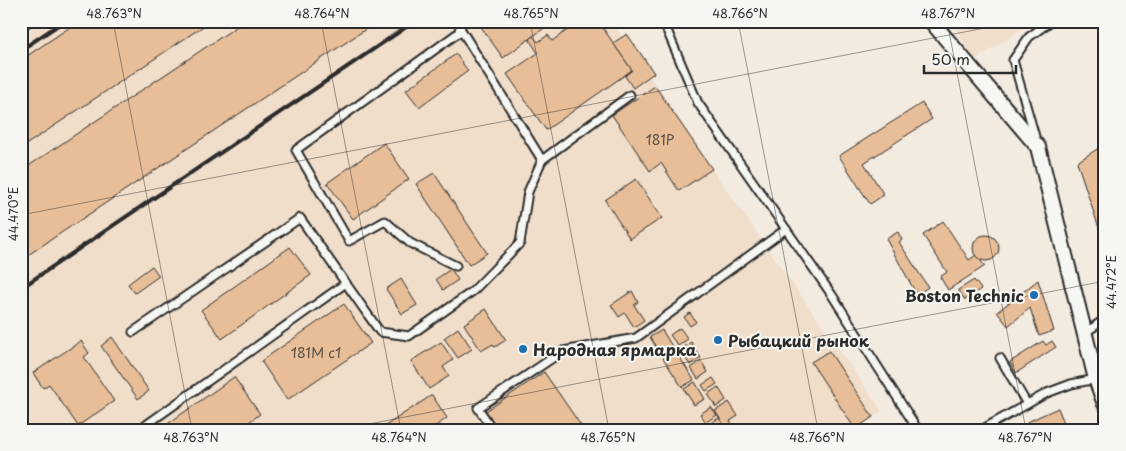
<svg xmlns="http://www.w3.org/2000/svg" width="1126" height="451" viewBox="0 0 1126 451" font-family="'Playpen Sans',sans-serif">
<rect width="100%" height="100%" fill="#f3ebe0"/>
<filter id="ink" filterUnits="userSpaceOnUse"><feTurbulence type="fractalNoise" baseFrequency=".02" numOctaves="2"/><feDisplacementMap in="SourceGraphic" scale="10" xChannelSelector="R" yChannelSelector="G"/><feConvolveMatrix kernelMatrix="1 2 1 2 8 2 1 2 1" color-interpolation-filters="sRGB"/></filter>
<g filter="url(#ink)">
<g fill="#f0deca">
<path d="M21 21H612L712 169 882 411 854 430H21Z"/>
<path d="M949 21H1034L975 60Z"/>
</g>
<g fill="#e8be98" stroke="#2b2b2b">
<path d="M21 21H39L21 33Z"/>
<path d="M79 21H211L21 148V60Z"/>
<path d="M245 21H378L22 259 21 171Z"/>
<path d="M477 21H554L503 58Z"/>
<path d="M580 21H598L632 70 546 130 507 74 538 53 529 39 533 36 538 42 548 35 552 41Z"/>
<path d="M627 34 654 73 633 88 625 76 632 70 613 43Z"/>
<path d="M456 54 468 71 419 107 406 90Z"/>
<path d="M655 86 712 169 679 191 661 163 650 171 612 115Z"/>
<path d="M922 103 932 119 864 163 884 195 870 204 839 156Z"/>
<path d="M384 143 409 179 353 219 327 183Z"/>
<path d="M1105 144V246L1077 162Z"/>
<path d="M434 173 487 253 469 265 416 184Z"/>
<path d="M636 179 662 218 630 239 605 200Z"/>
<path d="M943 221 969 260 976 255 985 266 948 290 940 277 947 272 923 235Z"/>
<path d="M898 232 902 240 899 242 928 287 917 295 886 239Z"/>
<circle cx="986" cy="248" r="13"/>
<path d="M290 247 311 275 222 339 201 310Z"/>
<path d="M152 266 159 276 135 293 128 284Z"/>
<path d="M451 269 458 280 443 290 436 279Z"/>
<path d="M401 279 417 305 402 314 386 289Z"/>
<path d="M974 280 981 289 965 300 958 290Z"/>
<path d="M1038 280 1054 331 1039 336 1030 308 1008 326 997 312Z"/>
<path d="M632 291 638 302 634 305 644 320 634 327 625 313 619 317 611 305Z"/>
<path d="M344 304 371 343 287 400 261 361Z"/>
<path d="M486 309 506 340 495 347 493 344 481 351 464 324Z"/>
<path d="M690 313 696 322 690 326 684 317Z"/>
<path d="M458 328 472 349 458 358 444 338Z"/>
<path d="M680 328 688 339 678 346 670 335Z"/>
<path d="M662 330 673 348 661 356 650 337Z"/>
<path d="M112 337 149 391 138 399 101 346Z"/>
<path d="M81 341 89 353 84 357 114 401 78 426 49 384 43 388 33 373Z"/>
<path d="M1043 341 1046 345 1052 341 1056 347 1016 373 1010 362Z"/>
<path d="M441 342 453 360 443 367 449 376 429 389 411 361Z"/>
<path d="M691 342 701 358 690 365 680 350Z"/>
<path d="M675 350 694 380 682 387 663 358Z"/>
<path d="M829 351 873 417 855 429 811 362Z"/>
<path d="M701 361 708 372 698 379 691 368Z"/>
<path d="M544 372 584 430H499L486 411Z"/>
<path d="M234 377 260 414 238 430H159Z"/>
<path d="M713 378 717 384 706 391 702 385Z"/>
<path d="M695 382 705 399 694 405 684 389Z"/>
<path d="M718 387 726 400 716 407 708 394Z"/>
<path d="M432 395 447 418 430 430H379Z"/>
<path d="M729 402 738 416 730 421 736 430H723L726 428 715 411Z"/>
<path d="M711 407 717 415 706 422 700 414Z"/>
<path d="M1058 408 1067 430H1031L1027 422Z"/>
<path d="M719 418 726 428 723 430H710L707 425Z"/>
</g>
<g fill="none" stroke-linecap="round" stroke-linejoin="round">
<g stroke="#2b2b2b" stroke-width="11">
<g id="lane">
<path d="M663 21 698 103 832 295 918 430"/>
<path d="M460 28 542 160 630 95"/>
<path d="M1036 140 1013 60 1029 37 1051 21"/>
<path d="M456 266 410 243 385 221 349 241 296 150 458 33 463 21"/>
<path d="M133 332 300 218 380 332 409 336 473 291 520 243 528 192 542 160"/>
<path d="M1085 333 1105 319"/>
<path d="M1000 358 1027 404"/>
<path d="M139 430 346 283"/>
<path d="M493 430 478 408 563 351 636 338 786 229"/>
<path d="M981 430 1047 393 1071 384 1096 379"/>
</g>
</g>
<g stroke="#2b2b2b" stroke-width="18">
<path id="street" d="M931 21 1038 147 1096 379 1105 404"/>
</g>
<use href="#lane" stroke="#f6f6f2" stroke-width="7"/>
<use href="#street" stroke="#f6f6f2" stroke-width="14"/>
<g stroke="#2b2b2b" stroke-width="4">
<path d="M21 50 64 21"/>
<path d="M21 288 415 21"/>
</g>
</g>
</g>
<path fill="none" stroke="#2b2b2b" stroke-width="1" stroke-opacity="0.45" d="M113 21 192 430M321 21 401 430M530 21 609 430M738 21 818 430M947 21 1026 430M21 215 1021 21M338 430 1105 281"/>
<g fill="#1f6fb2" stroke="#f6f6f2" stroke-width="2">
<circle cx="1034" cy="295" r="5"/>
<circle cx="718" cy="340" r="5"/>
<circle cx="523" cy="349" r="5"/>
</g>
<g text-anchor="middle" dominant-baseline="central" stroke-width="4" stroke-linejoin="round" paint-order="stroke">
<g font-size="14" fill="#5a5046">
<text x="660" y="139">181Р</text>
<text x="316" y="352">181М с1</text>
</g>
<g font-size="16" font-weight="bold" fill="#2b2b2b" stroke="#f6f6f2" text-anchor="start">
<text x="1024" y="295" text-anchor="end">Boston Technic</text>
<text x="728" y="340">Рыбацкий рынок</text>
<text x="533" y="349">Народная ярмарка</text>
</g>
</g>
<rect width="1126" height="451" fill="none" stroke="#f6f6f2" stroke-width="55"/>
<path d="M924 65v8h92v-8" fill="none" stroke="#2b2b2b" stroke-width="2.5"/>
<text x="931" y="65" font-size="15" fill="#2b2b2b" stroke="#f6f6f2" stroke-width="4" paint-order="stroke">50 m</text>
<rect x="28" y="28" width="1070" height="396" fill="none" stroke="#2b2b2b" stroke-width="2"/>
<g font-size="12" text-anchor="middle" fill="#2b2b2b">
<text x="114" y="18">48.763°N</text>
<text x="322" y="18">48.764°N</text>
<text x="531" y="18">48.765°N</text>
<text x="740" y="18">48.766°N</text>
<text x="948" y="18">48.767°N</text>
<text transform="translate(14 214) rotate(-90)" y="4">44.470°E</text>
<text transform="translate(1112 282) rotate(-90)" y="4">44.472°E</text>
<text x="191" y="442">48.763°N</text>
<text x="399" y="442">48.764°N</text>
<text x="608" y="442">48.765°N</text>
<text x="817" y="442">48.766°N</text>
<text x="1025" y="442">48.767°N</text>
</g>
</svg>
